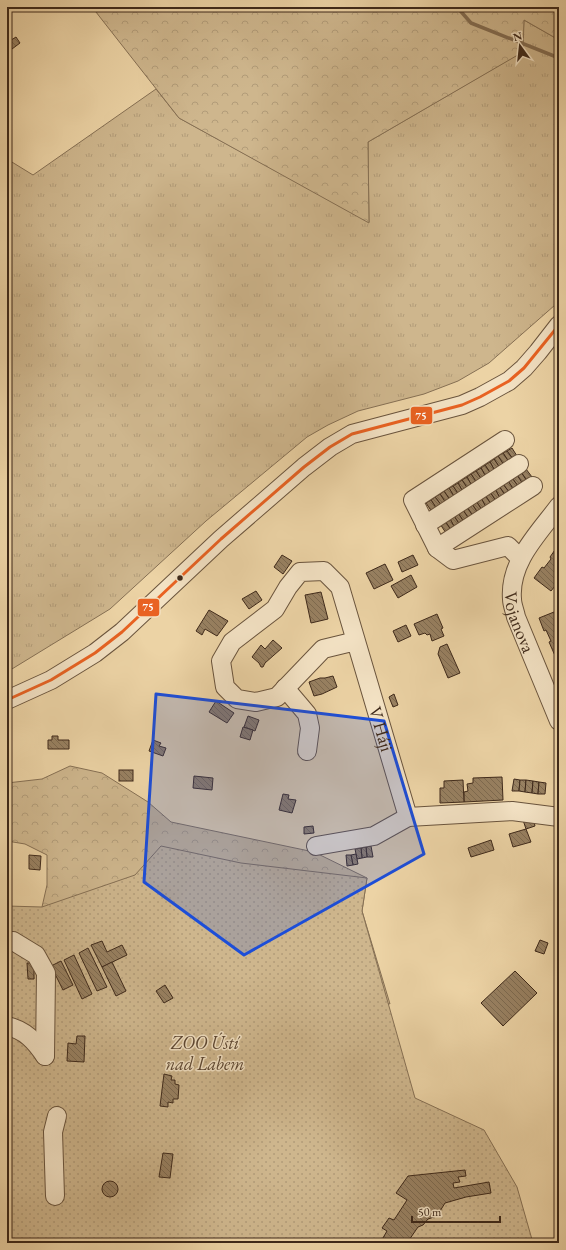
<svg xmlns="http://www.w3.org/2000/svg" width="566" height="1250" viewBox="0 0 566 1250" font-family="'EB Garamond',serif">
<defs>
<pattern id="grass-tufts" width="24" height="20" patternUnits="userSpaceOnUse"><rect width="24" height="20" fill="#ceb68d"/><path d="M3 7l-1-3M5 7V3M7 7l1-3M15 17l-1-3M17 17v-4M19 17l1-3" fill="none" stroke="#b29c79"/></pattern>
<pattern id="forest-crowns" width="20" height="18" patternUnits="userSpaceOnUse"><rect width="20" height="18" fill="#ceb68d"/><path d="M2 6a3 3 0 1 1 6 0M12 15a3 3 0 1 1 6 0" fill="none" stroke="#b29c79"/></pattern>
<pattern id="park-dots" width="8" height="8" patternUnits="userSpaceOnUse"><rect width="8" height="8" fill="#ceb68d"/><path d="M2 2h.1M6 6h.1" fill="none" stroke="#b29c79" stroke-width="1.8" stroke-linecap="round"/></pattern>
<pattern id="building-back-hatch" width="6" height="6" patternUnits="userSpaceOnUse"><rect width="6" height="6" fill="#988162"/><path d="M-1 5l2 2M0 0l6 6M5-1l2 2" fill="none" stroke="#7d6a50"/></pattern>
</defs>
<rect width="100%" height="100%" fill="#ecd3a5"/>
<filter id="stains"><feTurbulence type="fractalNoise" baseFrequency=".005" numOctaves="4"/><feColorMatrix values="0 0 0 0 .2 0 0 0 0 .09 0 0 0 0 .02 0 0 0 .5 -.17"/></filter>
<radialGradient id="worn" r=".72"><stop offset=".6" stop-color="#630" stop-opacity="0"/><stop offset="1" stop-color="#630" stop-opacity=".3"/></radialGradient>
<path fill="url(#grass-tufts)" stroke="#867054" d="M524 20 559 40V298L555 305 489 363 458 381 424 394 358 411 328 425 307 437 206 521 110 609 7 672V159L33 175 156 89 179 118 369 222 368 142 522 52Z"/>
<g fill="url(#forest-crowns)" stroke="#867054">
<path d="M92 7H559V40L524 20 523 52 368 142 369 223 179 118Z"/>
<path d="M70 766 102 773 148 802 171 822 314 852 367 878 362 911 390 1004 42 907 47 885V855L25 844 7 841V783L42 779Z"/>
</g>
<path fill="url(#park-dots)" stroke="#867054" d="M161 846 241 863 367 878 362 911 415 1098 484 1130 517 1187 533 1243H7V906L42 907 135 875Z"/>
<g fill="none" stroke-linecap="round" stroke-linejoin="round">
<path stroke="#836c51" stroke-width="3.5" d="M457 7 471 23 559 58"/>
</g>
<g fill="url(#building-back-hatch)" stroke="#3e291a">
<path d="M16 37 20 43 12 49 8 42Z"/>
<path d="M512 448 517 456 513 459 507 451Z"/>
<path d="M507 451 513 459 509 462 503 453Z"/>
<path d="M503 453 509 462 504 465 498 456Z"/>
<path d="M498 456 504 465 500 468 494 459Z"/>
<path d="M494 459 500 468 495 471 490 462Z"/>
<path d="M490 462 495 471 491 474 485 465Z"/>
<path d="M485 465 491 474 486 477 481 468Z"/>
<path d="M481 468 486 477 482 480 476 471Z"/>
<path d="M526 469 532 477 527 481 521 472Z"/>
<path d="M476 471 482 480 477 483 471 474Z"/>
<path d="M521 472 527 481 523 484 517 475Z"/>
<path d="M471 474 477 483 472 486 467 477Z"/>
<path d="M517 475 523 484 518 486 512 478Z"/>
<path d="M467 477 472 486 468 489 462 480Z"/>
<path d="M512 478 518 486 514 490 508 481Z"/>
<path d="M462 480 468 489 463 492 458 483Z"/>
<path d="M508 481 514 490 509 492 503 484Z"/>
<path d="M458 483 463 492 459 495 453 486Z"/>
<path d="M503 484 509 492 505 495 499 486Z"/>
<path d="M453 486 459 495 455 498 449 488Z"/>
<path d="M499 486 505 495 500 498 495 489Z"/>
<path d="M449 488 455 498 450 500 444 491Z"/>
<path d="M495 489 500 498 496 501 490 492Z"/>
<path d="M444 491 450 500 446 503 440 494Z"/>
<path d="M490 492 496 501 491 504 485 495Z"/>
<path d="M440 494 446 503 442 506 435 497Z"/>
<path d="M485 495 491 504 486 507 481 498Z"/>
<path d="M435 497 442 506 437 509 431 500Z"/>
<path d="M481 498 486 507 482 510 476 501Z"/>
<path d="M431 500 437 509 432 512 426 503Z"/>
<path d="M476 501 482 510 478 513 472 504Z"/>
<path d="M472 504 478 513 473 516 467 507Z"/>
<path d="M467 507 473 516 469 519 463 510Z"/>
<path d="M463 510 469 519 464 522 458 513Z"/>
<path d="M458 513 464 522 460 525 454 516Z"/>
<path d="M454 516 460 525 455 528 450 519Z"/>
<path d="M450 519 455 528 451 530 445 521Z"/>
<path d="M445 521 451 530 446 533 440 524Z"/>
<path d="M557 547 559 548V581L551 591 534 578 542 567 544 568 551 559 550 557Z"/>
<path d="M282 555 292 561 283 574 274 567Z"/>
<path d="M413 555 418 565 402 572 398 562Z"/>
<path d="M385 564 393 580 374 589 366 573Z"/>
<path d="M411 575 417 587 398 598 391 586Z"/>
<path d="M256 591 262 600 249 609 242 599Z"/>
<path d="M321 592 328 619 311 623 305 595Z"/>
<path d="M209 610 228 621 217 636 205 629 202 635 196 631Z"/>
<path d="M559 610V656L556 658 549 642 551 641 546 630 544 631 539 618Z"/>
<path d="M437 614 443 628 441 629 444 636 432 641 430 634 427 635 425 633 419 635 414 624Z"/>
<path d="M406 625 411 636 398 642 393 631Z"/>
<path d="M273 640 282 648 265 663 263 667H261L259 663 252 657 261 645 265 649Z"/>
<path d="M447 644 460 673 448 678 438 654 440 647Z"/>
<path d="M333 676 337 687 322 694 314 696 309 682 320 678H325Z"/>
<path d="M394 694 398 705 393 707 389 697Z"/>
<path d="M216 701 234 713 227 723 209 712Z"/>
<path d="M248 716 259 720 255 731 244 727Z"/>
<path d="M243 727 253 730 250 740 240 737Z"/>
<path d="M52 736H58V740H69V749H48V740H52Z"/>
<path d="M153 740 161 743 159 746 166 748 163 756 149 751Z"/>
<rect x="119" y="770" width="14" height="11"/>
<path d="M194 776 213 778 212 790 193 788Z"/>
<path d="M502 777 503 800 464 802V792L468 791 467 784 473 783V778Z"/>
<path d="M514 779 520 780 519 791H512Z"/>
<path d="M463 780 464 802 440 803V788H444V781Z"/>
<path d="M520 780H526L525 792 519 791Z"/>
<path d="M526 780 533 781 532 793 525 792Z"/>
<path d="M533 781 539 782 538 794 532 793Z"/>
<path d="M539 782 546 783 545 794H538Z"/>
<path d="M283 794 289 795 288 799 296 800 292 813 279 810Z"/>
<path d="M533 818 535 826 526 829 523 820Z"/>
<path d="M313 826 314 833 304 834V827Z"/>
<path d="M526 829 531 842 513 847 509 834Z"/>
<path d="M491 840 494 850 471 857 468 848Z"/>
<path d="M371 846 373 857H367L366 847Z"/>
<path d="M366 847 367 857 362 858 361 848Z"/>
<path d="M361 848 362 858 357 859 355 849Z"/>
<path d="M356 854 358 864 353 865 351 855Z"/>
<path d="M29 855 41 856 40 870 29 869Z"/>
<path d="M346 855H351L353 865 347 866Z"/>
<path d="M540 940 548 943 544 954 535 951Z"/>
<path d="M102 941 107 952 122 945 127 955 102 967 91 945Z"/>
<path d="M88 948 107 987 97 991 79 953Z"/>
<path d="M74 955 92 994 82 999 64 960Z"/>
<path d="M61 961 73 985 63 990 51 966Z"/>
<path d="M112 962 126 991 116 996 102 967Z"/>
<path d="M27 963H34V979H28Z"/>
<path d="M515 971 537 993 503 1026 481 1003Z"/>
<path d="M165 985 173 998 164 1003 156 991Z"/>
<path d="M77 1036H85L84 1062 67 1061 68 1043 76 1044Z"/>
<path d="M164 1074 172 1076 171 1080H175V1084L179 1085 178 1099H173V1103L168 1102V1107L160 1106Z"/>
<path d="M163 1153 173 1154 170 1178 159 1177Z"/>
<path d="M465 1170 466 1176 458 1177 460 1182 453 1183 454 1188 489 1182 491 1193 466 1197 445 1203 437 1216 428 1219 423 1225 418 1227 407 1243H380L387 1231 382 1228 389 1218 394 1220 407 1200 396 1193 408 1176Z"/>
<circle cx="110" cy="1189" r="8"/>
</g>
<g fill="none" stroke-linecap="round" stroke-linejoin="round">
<g stroke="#6a543d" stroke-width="20">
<g id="minor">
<path d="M505 440 413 500 437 548 453 560 508 546 520 558"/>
<path id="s1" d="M559 506C538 534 509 562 512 599 512 605 515 611 516 617L559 721"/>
<path d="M425 525 519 464"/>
<path d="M437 548 533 486"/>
<path id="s2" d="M356 641 323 649 277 697 256 702 237 699 225 687 221 661 232 642 275 609 288 587 300 572 324 571 340 587 408 817"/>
<path d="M285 688 307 714 310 728 307 751"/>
<path d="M7 700 51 680 95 653 122 632 221 539 304 467 330 447 352 434 462 405 480 397 509 381 524 368 538 352 559 325"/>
<path d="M316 846 374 836 408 817 512 811 559 817"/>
<path d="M7 942 13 941 36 955 46 973 45 1056"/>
<path d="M7 1026C25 1030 35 1041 45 1056"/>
<path d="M55 1196 53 1132 57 1116"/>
</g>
</g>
<use href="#minor" stroke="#f3e2c4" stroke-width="18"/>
<g stroke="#f3e2c4" stroke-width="6">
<path id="bus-1" d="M7 700 51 680 95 653 122 632 221 539 304 467 330 447 352 434 462 405 480 397 509 381 524 368 559 325"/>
</g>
<use href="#bus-1" stroke="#e96222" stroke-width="3"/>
</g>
<path fill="#1d4ed8" fill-opacity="0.2" stroke="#1d4ed8" stroke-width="3" stroke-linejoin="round" d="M156 694 384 721 424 854 244 955 144 882Z"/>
<circle fill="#3e291a" stroke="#f3e2c4" stroke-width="1.5" cx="180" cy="578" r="3.5"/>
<g text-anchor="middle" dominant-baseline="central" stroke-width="3" stroke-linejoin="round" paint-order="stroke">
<g font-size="18" fill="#3e291a" stroke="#f3e2c4">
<text stroke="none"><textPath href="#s1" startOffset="131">Vojanova</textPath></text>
<text stroke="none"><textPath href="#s2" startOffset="500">V Háji</textPath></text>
</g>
<g font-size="18" font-style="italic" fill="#5b4531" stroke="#f3e2c4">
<text x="205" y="1042">ZOO Ústí<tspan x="205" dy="21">nad Labem</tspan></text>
</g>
</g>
<g stroke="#f3e2c4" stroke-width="1.5">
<rect x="410" y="406" width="23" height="19" rx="4" fill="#e96222"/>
<rect x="137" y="598" width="23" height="19" rx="4" fill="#e96222"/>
</g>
<g font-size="11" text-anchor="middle" font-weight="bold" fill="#fff">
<text x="421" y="420">75</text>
<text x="148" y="611">75</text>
</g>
<rect width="566" height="1250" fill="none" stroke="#ecd3a5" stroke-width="24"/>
<rect x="8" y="8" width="550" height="1234" fill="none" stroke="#3e291a" stroke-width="2"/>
<rect x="12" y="12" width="542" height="1226" fill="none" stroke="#3e291a"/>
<g transform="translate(520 46) rotate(345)" stroke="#f3e2c4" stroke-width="3" paint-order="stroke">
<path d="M0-3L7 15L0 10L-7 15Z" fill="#3e291a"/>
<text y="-6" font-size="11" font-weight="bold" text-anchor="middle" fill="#3e291a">N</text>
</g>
<path d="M412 1216v6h88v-6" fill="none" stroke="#3e291a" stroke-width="2"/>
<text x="418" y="1216" font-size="12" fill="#3e291a" stroke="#f3e2c4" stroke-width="3" paint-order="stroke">50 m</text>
<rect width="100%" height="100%" filter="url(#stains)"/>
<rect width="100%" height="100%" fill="url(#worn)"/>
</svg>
